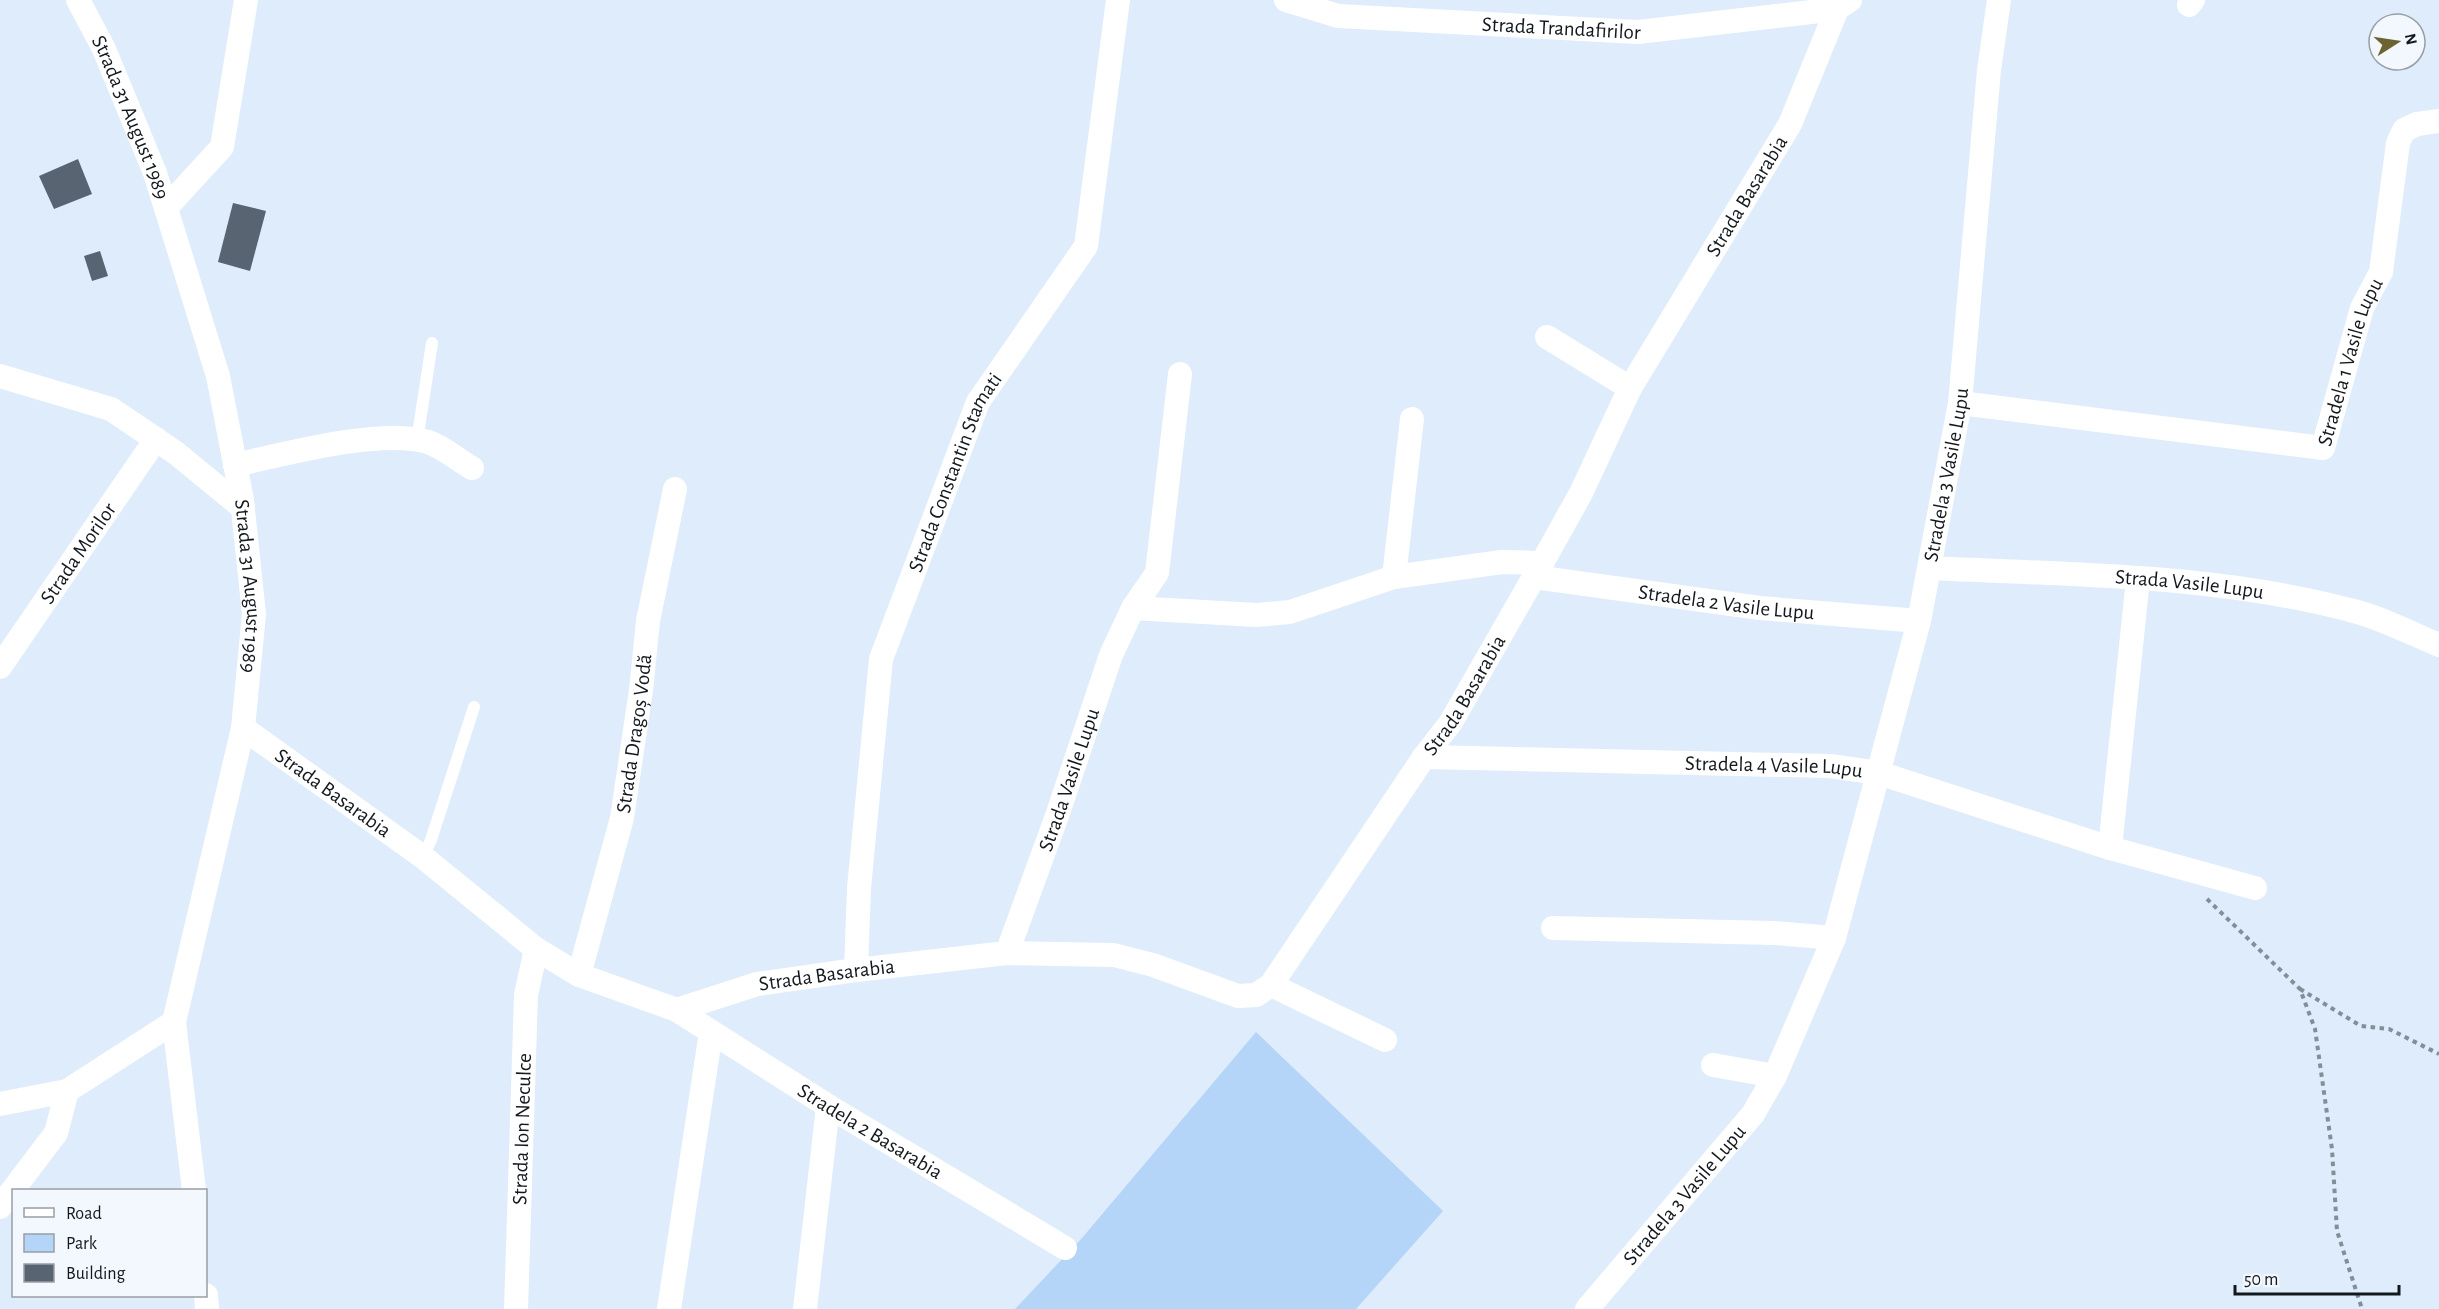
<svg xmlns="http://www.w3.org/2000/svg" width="2439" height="1309" viewBox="0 0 2439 1309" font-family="'Alegreya Sans',sans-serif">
<rect width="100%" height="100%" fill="#deecfb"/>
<path fill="#b4d5f7" d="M1256 1032 1443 1211 1356 1309H1015L1082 1238Z"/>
<g fill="#586471">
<path d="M78 159 92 194 54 209 39 176Z"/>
<path d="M233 203 266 211 250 271 218 262Z"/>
<path d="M100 251 108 276 92 281 84 256Z"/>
</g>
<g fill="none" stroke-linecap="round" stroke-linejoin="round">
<g stroke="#848e98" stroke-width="4" stroke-dasharray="4.5 4.5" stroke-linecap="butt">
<path d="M2207 899 2300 989 2315 1029 2332 1149 2337 1231 2362 1309"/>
<path d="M2300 989 2361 1026 2389 1029 2439 1054"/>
</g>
<g stroke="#fff" stroke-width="12">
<path d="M417 441 432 343"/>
<path d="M423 857 431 840 474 707"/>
</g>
<g stroke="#fff" stroke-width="24">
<path id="s1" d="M78 0 104 49 155 173 218 376 242 500 254 614 243 728 174 1022 194 1190"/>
<path id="s2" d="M1286 0 1338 16 1638 32 1837 9"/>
<path d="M2189 5 2193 0"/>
<path d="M166 208 222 147 246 0"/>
<path d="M1547 337 1630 388"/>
<path d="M0 376 111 409 176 453 243 508"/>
<path id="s3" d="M1960 403 2323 448 2362 308 2381 272 2398 143 2404 130 2417 124 2439 121"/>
<path d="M235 465C284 454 381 428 428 442 443 447 458 460 472 468"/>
<path id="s4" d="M1930 568C2070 575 2213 574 2350 610 2380 617 2410 633 2439 645"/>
<path d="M1394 577 1412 419"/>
<path id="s5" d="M1534 577 1760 608 1919 621"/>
<path d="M1133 608 1256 615 1290 612 1394 577 1502 562 1542 563"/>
<path id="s6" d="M0 667 156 439"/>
<path id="s7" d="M243 728 423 857 536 949 579 975 677 1010 757 984 856 970 1007 953 1114 955 1153 965 1238 996 1256 995 1271 985 1424 757 1451 722 1542 563 1581 493 1630 388 1790 124 1837 9 1850 0"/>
<path id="s8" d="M1424 757 1830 766 1879 773 2110 848 2255 888"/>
<path d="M2110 848 2138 579"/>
<path d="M1553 928 1774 933 1834 938"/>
<path id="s9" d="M1007 953 1058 813 1111 655 1133 608 1157 573 1180 374"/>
<path id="s10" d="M856 970 859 888 881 659 978 402 1086 246 1118 0"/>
<path id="s11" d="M579 975 622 818 641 690 648 621 675 489"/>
<path d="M1271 985 1385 1040"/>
<path id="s12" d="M677 1010 828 1106 1065 1248"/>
<path d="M1713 1065 1775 1076"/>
<path d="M0 1104 67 1091 174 1022"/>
<path d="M0 1207 56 1133 67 1091"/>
<path d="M206 1295 207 1309"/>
<path id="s13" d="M516 1309 526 995 536 949"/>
<path d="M669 1309 711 1032"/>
<path d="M805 1309 828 1106"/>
<path id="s14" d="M1587 1309 1753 1114 1775 1076 1834 938 1919 621 1960 403 1989 70 1999 0"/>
</g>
</g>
<g text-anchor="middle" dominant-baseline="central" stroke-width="6" stroke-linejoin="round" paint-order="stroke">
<g font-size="21" fill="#13181d" stroke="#f2f8fe">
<text stroke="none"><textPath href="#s2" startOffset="278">Strada Trandafirilor</textPath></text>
<text stroke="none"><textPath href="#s1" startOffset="129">Strada 31 August 1989</textPath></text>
<text stroke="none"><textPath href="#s7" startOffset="2054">Strada Basarabia</textPath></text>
<text stroke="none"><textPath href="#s3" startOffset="456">Stradela 1 Vasile Lupu</textPath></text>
<text stroke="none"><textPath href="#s10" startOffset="513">Strada Constantin Stamati</textPath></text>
<text stroke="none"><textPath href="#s14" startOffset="927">Stradela 3 Vasile Lupu</textPath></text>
<text stroke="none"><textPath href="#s6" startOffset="138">Strada Morilor</textPath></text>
<text stroke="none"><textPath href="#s1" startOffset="615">Strada 31 August 1989</textPath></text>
<text stroke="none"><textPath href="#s4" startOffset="260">Strada Vasile Lupu</textPath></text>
<text stroke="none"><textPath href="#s5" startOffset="194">Stradela 2 Vasile Lupu</textPath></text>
<text stroke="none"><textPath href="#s7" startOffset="1480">Strada Basarabia</textPath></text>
<text stroke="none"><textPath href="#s11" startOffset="248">Strada Dragoș Vodă</textPath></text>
<text stroke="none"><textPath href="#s8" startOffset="350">Stradela 4 Vasile Lupu</textPath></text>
<text stroke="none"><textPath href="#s9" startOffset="184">Strada Vasile Lupu</textPath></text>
<text stroke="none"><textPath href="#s7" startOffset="111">Strada Basarabia</textPath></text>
<text stroke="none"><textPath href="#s7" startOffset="676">Strada Basarabia</textPath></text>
<text stroke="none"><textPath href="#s13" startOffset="180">Strada Ion Neculce</textPath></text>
<text stroke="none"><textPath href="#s12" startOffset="228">Stradela 2 Basarabia</textPath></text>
<text stroke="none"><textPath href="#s14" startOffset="150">Stradela 3 Vasile Lupu</textPath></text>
</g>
</g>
<rect x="12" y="1189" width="195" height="108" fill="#f2f8fe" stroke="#999ea4" stroke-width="1.5"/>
<rect x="24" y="1208" width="30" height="9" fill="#ffffff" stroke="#999ea4" stroke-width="1.5"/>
<text x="66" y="1219" font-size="18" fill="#13181d">Road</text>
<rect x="24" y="1234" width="30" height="18" fill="#b4d5f7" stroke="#999ea4" stroke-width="1.5"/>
<text x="66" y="1249" font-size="18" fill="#13181d">Park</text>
<rect x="24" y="1264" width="30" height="18" fill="#586471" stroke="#999ea4" stroke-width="1.5"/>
<text x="66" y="1279" font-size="18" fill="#13181d">Building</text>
<g transform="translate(2397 42) rotate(78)"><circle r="28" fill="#f2f8fe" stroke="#999ea4" stroke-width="1.5"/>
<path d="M0-4.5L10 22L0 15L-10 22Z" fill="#6c6330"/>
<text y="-9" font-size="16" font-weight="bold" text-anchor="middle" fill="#13181d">N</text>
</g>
<path d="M2235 1285v9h164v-9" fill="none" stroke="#13181d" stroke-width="3"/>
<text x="2244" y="1285" font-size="18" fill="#13181d" stroke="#f2f8fe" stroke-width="4.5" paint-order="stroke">50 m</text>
</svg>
